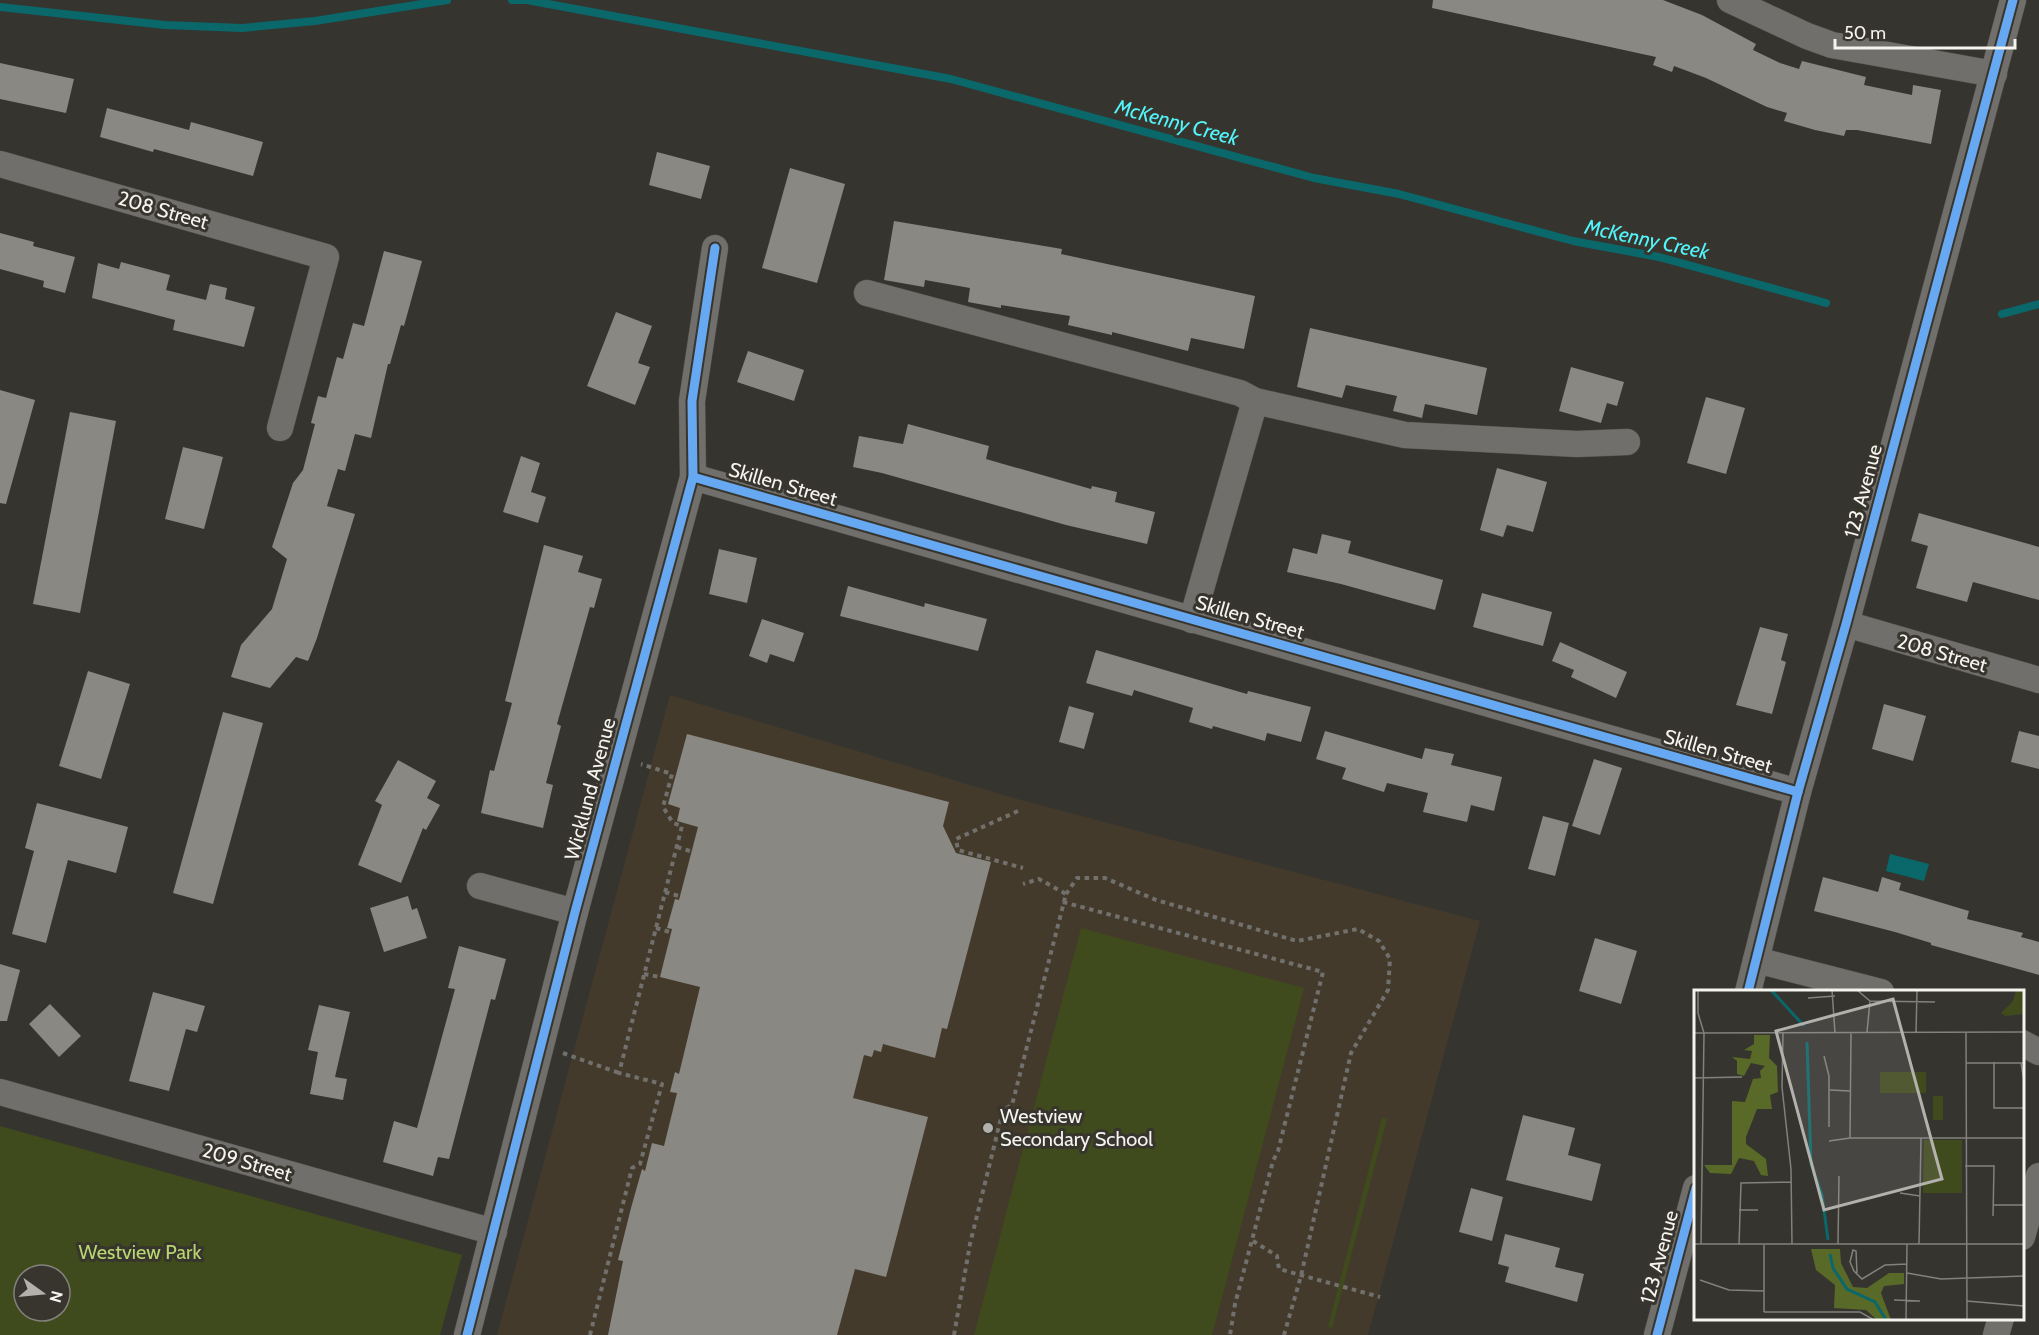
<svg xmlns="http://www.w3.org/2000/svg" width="2039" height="1335" viewBox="0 0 2039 1335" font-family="Cabin,sans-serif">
<rect width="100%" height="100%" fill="#35342f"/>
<path fill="#443a2c" d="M670 695 1017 799 1480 921 1368 1335H497Z"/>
<g fill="#3f4b1d" fill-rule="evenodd">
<path d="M1081 928 1304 988 1212 1335H974Z"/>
<path d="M1382 1118 1387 1119 1332 1328 1328 1327Z"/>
<path d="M0 1126 462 1255 440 1335H0ZM24 1275H60V1311H24Z"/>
</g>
<path fill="#0a686b" d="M1890 854 1929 864 1924 881 1886 871Z"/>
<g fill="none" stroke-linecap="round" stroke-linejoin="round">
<g stroke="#0a686b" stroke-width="8">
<path d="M512 0H527L951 79 1314 178 1399 194 1573 241 1659 257 1826 303"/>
<path d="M0 7 165 25 242 28 315 21 447 0"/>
<path d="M2002 314 2039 304"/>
</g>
</g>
<g fill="#898883">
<path d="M1433 0H1663L1702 15 1756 44 1753 50 1780 63 1799 69 1802 61 1866 77 1864 85 1912 95 1913 85 1941 90 1931 144 1857 130H1846L1844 136 1815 130 1784 121 1787 113 1767 107 1706 78 1674 66 1672 72 1653 65 1656 57 1432 8Z"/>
<path d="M0 63 74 79 66 113 0 99Z"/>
<path d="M107 108 189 130 191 122 263 142 253 176 154 149 153 152 100 137Z"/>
<path d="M657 152 710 166 701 199 649 185Z"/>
<path d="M790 168 845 184 817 283 762 268Z"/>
<path d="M894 221 1062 249 1061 254 1255 296 1244 349 1191 338 1188 351 1112 332V335L1068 325 1070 316 1001 305V308L968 302 970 288 925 280 924 287 884 280Z"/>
<path d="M0 233 34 242 33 246 75 257 65 293 43 287 44 281 0 269Z"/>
<path d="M384 251 422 261 404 326 401 325 390 364H388L371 438 355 434 345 471 338 469 327 506 355 514 317 638 308 661 296 657 270 688 231 677 241 645 272 609 287 559 272 547 293 483 303 470 315 424 311 423 318 396 326 398 337 357 343 359 353 323 364 326Z"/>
<path d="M121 262 170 275 166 290 206 300 210 284 227 288 225 299 255 307 244 347 173 330 175 320 92 298 98 263 119 269Z"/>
<path d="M616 312 652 326 638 363 650 367 635 405 587 386Z"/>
<path d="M1310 328 1487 368 1477 415 1425 404 1422 418 1393 411 1397 396 1346 385 1342 398 1297 387Z"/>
<path d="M748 351 804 370 794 401 737 382Z"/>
<path d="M1571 367 1624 382 1617 406 1607 403 1601 423 1559 411Z"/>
<path d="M0 390 35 400 6 504 0 503Z"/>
<path d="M1706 397 1745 408 1726 474 1687 463Z"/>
<path d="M70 412 116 421 80 613 33 604Z"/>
<path d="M908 424 989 446 986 459 1091 489 1092 486 1117 492 1115 502 1155 512 1147 544 1066 525 882 473 853 467 859 436 903 444Z"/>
<path d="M183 447 223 457 204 529 165 519Z"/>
<path d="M521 456 540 463 531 492 546 497 538 523 503 512Z"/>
<path d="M1497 468 1547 482 1533 532 1507 525 1503 537 1480 530Z"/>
<path d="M1919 513 2039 547V600L1973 582 1967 602 1916 588 1928 546 1911 541Z"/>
<path d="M1322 534 1351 541 1348 553 1443 580 1435 610 1341 584 1287 572 1293 548 1317 554Z"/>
<path d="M544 545 583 556 578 572 602 579 594 608 590 607 557 724 561 726 546 783 553 785 543 828 481 813 490 770 494 771 512 703 505 701Z"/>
<path d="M719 549 757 558 747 603 709 594Z"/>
<path d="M848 586 924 607 925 603 987 619 978 651 840 616Z"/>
<path d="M1482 593 1552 612 1543 646 1473 627Z"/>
<path d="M762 619 804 633 794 662 770 654 767 663 749 656Z"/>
<path d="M1760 627 1788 634 1781 660 1786 662 1772 714 1736 705Z"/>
<path d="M1560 642 1627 672 1616 698 1571 677 1574 670 1552 661Z"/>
<path d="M1096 650 1247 694 1248 691 1311 707 1301 742 1267 733 1265 741 1213 726 1212 729 1189 722 1193 708 1134 690 1132 696 1086 683Z"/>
<path d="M88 671 130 684 101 779 59 766Z"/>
<path d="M1884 704 1926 716 1913 761 1872 749Z"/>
<path d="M1069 706 1094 713 1084 749 1059 742Z"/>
<path d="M223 712 263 723 213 904 173 893Z"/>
<path d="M1325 731 1422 759 1425 748 1454 754 1451 765 1502 777 1494 811 1471 805 1467 822 1423 812 1428 793 1387 783 1384 792 1342 779 1346 768 1316 759Z"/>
<path d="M2019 731 2039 736V769L2011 762Z"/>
<path d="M687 734 949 802 943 826 956 853 991 862 947 1029 942 1028 935 1058 883 1044 881 1052 874 1050 872 1057 864 1055 853 1098 928 1117 886 1277 855 1269 837 1335H608L623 1261 618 1260 631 1208 642 1169 645 1171 652 1143 664 1146 677 1093 670 1092 675 1072 679 1074 700 987 660 977 672 929 667 928 675 899 679 900 698 827 677 821 680 808 668 804Z"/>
<path d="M1594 759 1622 768 1600 835 1572 826Z"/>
<path d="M398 760 436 781 427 798 440 805 426 830 423 828 401 883 358 865 382 805 375 801Z"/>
<path d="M37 803 128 827 116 873 68 860 46 943 12 934 34 851 25 848Z"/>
<path d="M1543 816 1569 823 1555 876 1528 869Z"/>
<path d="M1823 877 1878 892 1882 877 1901 883 1899 890 1969 911 1967 919 2023 933 2021 937 2039 942V975L1931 945V943L1895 932 1814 911Z"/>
<path d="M408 896 412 910 417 908 427 938 384 952 370 908Z"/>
<path d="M1595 938 1637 951 1621 1004 1579 991Z"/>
<path d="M459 946 506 959 495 1000 491 999 449 1159 438 1157 433 1176 383 1162 394 1121 417 1128 455 989 448 988Z"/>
<path d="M0 964 20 970 7 1021H0Z"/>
<path d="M153 992 205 1006 197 1032 186 1029 169 1091 129 1081Z"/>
<path d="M50 1004 81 1036 59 1057 29 1024Z"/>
<path d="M319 1005 350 1012 335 1077 347 1079 343 1100 310 1094 318 1052 308 1050Z"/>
<path d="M1523 1115 1575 1128 1568 1155 1601 1164 1592 1201 1506 1180Z"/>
<path d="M1471 1188 1503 1197 1492 1241 1459 1232Z"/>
<path d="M1505 1234 1560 1248 1555 1267 1584 1274 1577 1302 1505 1282 1509 1267 1498 1264Z"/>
</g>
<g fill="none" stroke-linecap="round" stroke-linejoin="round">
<g stroke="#54534f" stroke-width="27">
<g id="minor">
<path d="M1730 0 1807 36 1832 45 1994 74"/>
<path d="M0 164 326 257 280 428"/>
<path d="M867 293 1240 393 1255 401 1405 435 1577 444 1627 442"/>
<path d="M693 477 1798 792"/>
<path d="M1192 620 1255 401"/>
<path d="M1846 624 2039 680"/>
<path d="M480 886 575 912"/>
<path d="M1756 960 1881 992"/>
<path d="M1748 992 1798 792 1846 624 2013 0"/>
<path d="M2022 1043 2039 1052"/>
<path d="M0 1092 494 1232"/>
<path d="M2022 1237 2039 1176"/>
<path d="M467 1335 575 912 693 477 692 401 715 248"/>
<path d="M1657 1335 1696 1188"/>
<path d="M1996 1335 2001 1318"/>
</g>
</g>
<g stroke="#71706c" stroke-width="4" stroke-dasharray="4.5 4.5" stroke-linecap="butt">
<path d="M1018 811 956 839 958 850 1023 868"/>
<path d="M677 847 690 851"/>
<path d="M665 892 679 896"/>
<path d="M1066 894 1077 878H1105L1156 900 1297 941 1358 929 1379 941 1390 959 1388 990 1351 1053 1301 1276 1284 1335"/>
<path d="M1063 902 1323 972 1278 1151 1273 1161 1235 1304 1230 1335"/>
<path d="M656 928 670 932"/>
<path d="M644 974 660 977"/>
<path d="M563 1053 619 1073"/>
<path d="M1253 1241 1277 1256 1279 1269 1380 1297"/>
<path d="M590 1335 632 1168 640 1164 662 1084 619 1073 682 826 673 823 663 807 672 774 641 764"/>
<path d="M954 1335 970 1244 1003 1110 1012 1105 1066 894 1039 879 1023 884"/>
</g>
<use href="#minor" stroke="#706f6b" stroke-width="26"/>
<g stroke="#37352d" stroke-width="13">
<g id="cycleway">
<path d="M693 477 1798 792"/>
<path d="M1748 992 1798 792 1846 624 2013 0"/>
<path d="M467 1335 575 912 693 477 692 401 715 248"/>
<path d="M1657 1335 1696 1188"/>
</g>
</g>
<use href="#cycleway" stroke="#66a8f1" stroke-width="9"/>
</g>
<circle fill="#b2b1ac" stroke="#37352d" stroke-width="2" cx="988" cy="1128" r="6"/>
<g text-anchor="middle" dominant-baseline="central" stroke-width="6" stroke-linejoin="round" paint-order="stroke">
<g font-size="20" fill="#f5f4ef" stroke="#37352d">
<text transform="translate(163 210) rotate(16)">208 Street</text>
<text transform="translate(783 484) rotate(16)">Skillen Street</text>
<text transform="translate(1863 491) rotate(-75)">123 Avenue</text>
<text transform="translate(1250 617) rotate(16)">Skillen Street</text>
<text transform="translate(1942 653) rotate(16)">208 Street</text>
<text transform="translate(1718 751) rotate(16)">Skillen Street</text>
<text transform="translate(590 789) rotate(-75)">Wicklund Avenue</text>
<text transform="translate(247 1162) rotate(16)">209 Street</text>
<text transform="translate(1659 1257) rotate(-75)">123 Avenue</text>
</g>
<g font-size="20" fill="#f5f4ef" stroke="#37352d" text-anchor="start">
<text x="1000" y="1116">Westview<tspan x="1000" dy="23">Secondary School</tspan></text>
</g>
<g font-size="20" fill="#b9d56f" stroke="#37352d">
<text x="140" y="1252">Westview Park</text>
</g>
<g font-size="21" font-style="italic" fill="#51f4fa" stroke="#37352d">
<text transform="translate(1177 122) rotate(15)">McKenny Creek</text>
<text transform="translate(1647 239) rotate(12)">McKenny Creek</text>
</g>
</g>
<g transform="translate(1694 990)">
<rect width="330" height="330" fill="#35342f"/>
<path d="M322 0H330V24L311 26 307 23 319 11ZM186 82H232V103H186ZM239 106H249V130H239ZM230 150H268V203H229Z" fill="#3f4b1d"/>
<path d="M60 45H76L75 68 83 76 84 102 76 105 78 119H63L52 147V154L72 169 74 186 67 185 60 171 45 168 37 184 16 183 10 175H38V111L51 112 59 89 67 88 66 81 71 76 57 73 50 86 43 84V71L38 67 56 69 58 61 50 60 60 54ZM117 259H146L147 273 159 297 173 298 195 283H210V294L190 296 187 303 197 330H183L172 320 140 318 141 295 122 280Z" fill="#596a28"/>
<path fill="none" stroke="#0a686b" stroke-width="3" d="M77 0 110 36M113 52 117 174 128 205 134 250M136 264 139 278 153 299 181 312 192 330"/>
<path fill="none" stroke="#82817c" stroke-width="1.5" d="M4 0V23L10 43 7 254M138 0 141 43M163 0 176 11 241 12M114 8 141 6M173 42 176 11M272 42 273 330M0 43 330 42M89 43 88 97 97 179 98 254M222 43 223 0M130 66 135 86V137M300 72V118H330M272 73H330M327 73 330 91M0 88 48 87M136 100 156 101M156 148 157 43M135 151 156 148H330M271 176H300L299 226M206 203 226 206M300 215H330M45 220H64M0 254H330M144 254 145 186M225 254 227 148M45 255 47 193 97 192M163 283 162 261 159 260 156 272 160 281 168 289 191 275 213 274M213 283 247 289 330 286M6 290 35 300 70 301M200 310 226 311M273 311 330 316M70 322H166L180 330M70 322V255M6 330H25M212 330 213 254"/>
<path fill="#b2b1ac" fill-opacity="0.15" stroke="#b2b1ac" stroke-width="3" d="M199 9 248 189 130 220 82 41Z"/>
<rect width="330" height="330" fill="none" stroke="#f5f4ef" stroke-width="3"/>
</g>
<g transform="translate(42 1293) rotate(105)"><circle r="28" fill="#37352d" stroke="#83817b" stroke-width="1.5"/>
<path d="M0-4.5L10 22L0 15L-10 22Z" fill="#b2b1ac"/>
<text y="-9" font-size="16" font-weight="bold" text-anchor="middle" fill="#f5f4ef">N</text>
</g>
<path d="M1835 39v9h180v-9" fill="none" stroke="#f5f4ef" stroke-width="3"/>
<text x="1844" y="39" font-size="18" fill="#f5f4ef" stroke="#37352d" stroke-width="4.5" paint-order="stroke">50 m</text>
</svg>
